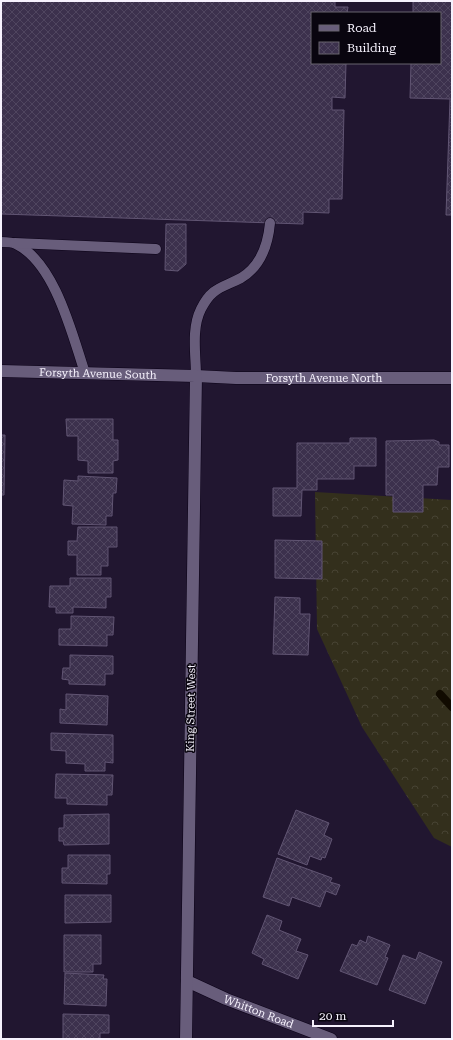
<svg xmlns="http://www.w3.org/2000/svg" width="453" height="1040" viewBox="0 0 453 1040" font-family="'Roboto Serif',serif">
<defs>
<pattern id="forest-crowns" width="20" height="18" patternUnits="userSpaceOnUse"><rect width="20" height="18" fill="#332f1c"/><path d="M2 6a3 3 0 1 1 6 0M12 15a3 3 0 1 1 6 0" fill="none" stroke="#474333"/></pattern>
<pattern id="building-cross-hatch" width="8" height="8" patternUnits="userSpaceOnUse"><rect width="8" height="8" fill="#3c314d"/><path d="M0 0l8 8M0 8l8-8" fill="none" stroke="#4f455f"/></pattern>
</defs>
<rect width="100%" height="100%" fill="#211630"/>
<path fill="url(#forest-crowns)" d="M315 492 452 500V847L434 838 362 727 317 629Z"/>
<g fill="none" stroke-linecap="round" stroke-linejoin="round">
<path stroke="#110b00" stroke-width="8" d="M440 694 452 707"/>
</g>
<g fill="url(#building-cross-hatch)" stroke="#615573">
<path d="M1 1H335V7H348L347 13H312V63H346L345 98 332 97V110H344L342 199H329V213L303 212V224L1 214Z"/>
<path d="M413 1H452V215H446L450 99 410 98 411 63H440V13H413Z"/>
<path d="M166 224H186V264L178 271 165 270Z"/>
<path d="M66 419H113V440H118V460L113 461V473H88V461L78 460V436H67Z"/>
<path d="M1 435H5L4 495H1Z"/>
<path d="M350 438H376V466H354V479H317V490H302L301 516H273V488H297V443H350Z"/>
<path d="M434 440 439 442V445H449V467H438L437 485H423V512H393V495H386V441Z"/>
<path d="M78 476 117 478 116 493H113L112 516H106V525L72 524 73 506 63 505 64 480 78 481Z"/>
<path d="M78 527H117V547H108V566H101V575H77V555H68V541H77Z"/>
<path d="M275 540 322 541V579L275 578Z"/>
<path d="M70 578H111V597H106V608L73 607V613H56V607H49L50 586H70Z"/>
<path d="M275 597 300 598V614H310L308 655 273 654Z"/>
<path d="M71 616 114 617 113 635H107V646L59 645V629H71Z"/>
<path d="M70 655 113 656V674H105V685L69 684V680L62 679 63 668H70Z"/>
<path d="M66 694 108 696 107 725 60 723V709L66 710Z"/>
<path d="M51 733 113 735V763L105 762V771H85V764L66 763V751L51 750Z"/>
<path d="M56 774 113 775 112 795H107V805L67 804V798H55Z"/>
<path d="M296 810 329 823 324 835 332 839 325 858 322 857 321 860 310 856 307 865 278 854Z"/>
<path d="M109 814V844L64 845 63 841H59V828H64V815Z"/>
<path d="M68 855H110V874H107V884L62 883V868H68Z"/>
<path d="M277 858 332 878 330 882 340 885 336 895 326 891 320 907 292 897 289 906 263 897Z"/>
<path d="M65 895H111V922L65 923Z"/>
<path d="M267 915 282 921 279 930 301 939 296 951 308 955 298 979 262 964 264 959 252 953Z"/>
<path d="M64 935H101V964H93V972H64Z"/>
<path d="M368 936 390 945 385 957 388 958 377 985 340 971 352 944 357 946 360 940 366 943Z"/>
<path d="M419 952 442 962 425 1004 389 990 403 955 416 960Z"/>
<path d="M65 973 104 975 103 979H107L106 1006 64 1004Z"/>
<path d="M63 1014 109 1015V1033H100V1039H63Z"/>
</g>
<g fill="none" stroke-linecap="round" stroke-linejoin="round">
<g stroke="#0b0217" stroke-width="11">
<g id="lane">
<path d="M1 242C6 242 12 242 16 244 55 263 72 334 85 373"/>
<path d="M15 243 156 249"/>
<path d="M196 376C196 355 191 329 201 309 212 287 222 288 241 278 261 266 268 245 270 223"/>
</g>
</g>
<g stroke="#0b0217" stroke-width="13">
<g id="street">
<path id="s1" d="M196 376 236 378H452"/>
<path id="s2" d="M187 981 226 999 331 1039"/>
</g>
</g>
<g stroke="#0b0217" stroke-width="13">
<g id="secondary">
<path id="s3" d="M1 371 196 376 186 1039"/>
</g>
</g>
<use href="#lane" stroke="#685d7b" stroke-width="10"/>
<use href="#street" stroke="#685d7b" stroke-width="12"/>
<use href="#secondary" stroke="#685d7b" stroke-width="12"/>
</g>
<g text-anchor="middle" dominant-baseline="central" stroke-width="3" stroke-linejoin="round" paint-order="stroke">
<g font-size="11" fill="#f6f2fd" stroke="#09050f">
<text stroke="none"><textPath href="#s3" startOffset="97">Forsyth Avenue South</textPath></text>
<text stroke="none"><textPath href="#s1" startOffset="128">Forsyth Avenue North</textPath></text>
<text transform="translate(191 708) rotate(-89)">King Street West</text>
<text stroke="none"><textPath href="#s2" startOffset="78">Whitton Road</textPath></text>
</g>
</g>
<rect width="453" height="1040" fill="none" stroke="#f6f2fd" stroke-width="4"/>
<rect x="311" y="12" width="130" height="52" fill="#09050f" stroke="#68646e"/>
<rect x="319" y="25" width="20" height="6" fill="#685d7b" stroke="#68646e"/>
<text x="347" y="32" font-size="12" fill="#f6f2fd">Road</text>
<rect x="319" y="42" width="20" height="12" fill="url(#building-cross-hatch)" stroke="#68646e"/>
<text x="347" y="52" font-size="12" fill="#f6f2fd">Building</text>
<path d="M313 1020v6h80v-6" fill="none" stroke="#f6f2fd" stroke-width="2"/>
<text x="319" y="1020" font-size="12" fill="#f6f2fd" stroke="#09050f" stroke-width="3" paint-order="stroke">20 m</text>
</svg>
